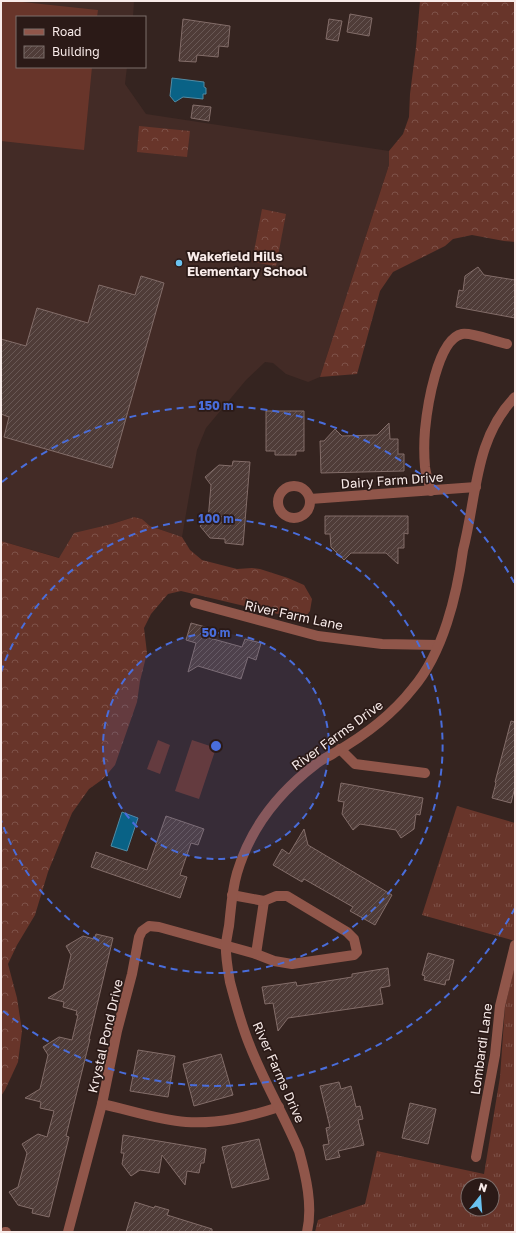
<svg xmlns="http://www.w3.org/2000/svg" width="516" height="1233" viewBox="0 0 516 1233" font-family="'Golos Text',sans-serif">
<defs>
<pattern id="grass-tufts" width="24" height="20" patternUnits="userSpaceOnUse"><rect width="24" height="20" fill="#68352a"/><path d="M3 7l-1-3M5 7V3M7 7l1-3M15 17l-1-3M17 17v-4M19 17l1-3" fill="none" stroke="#7e5249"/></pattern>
<pattern id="forest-crowns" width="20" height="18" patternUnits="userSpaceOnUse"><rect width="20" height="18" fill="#68352a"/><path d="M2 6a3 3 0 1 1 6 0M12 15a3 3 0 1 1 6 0" fill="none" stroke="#7e5249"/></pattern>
<pattern id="building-hatch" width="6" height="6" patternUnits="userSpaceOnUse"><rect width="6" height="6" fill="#4f3c38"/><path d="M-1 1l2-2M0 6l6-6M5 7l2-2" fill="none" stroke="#695855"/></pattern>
</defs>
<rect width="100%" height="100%" fill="#352420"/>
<path fill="#432b26" d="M1 1H134L133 17H17V67H127L125 84 146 114 389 151V165L320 377 308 382 286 374 273 363 265 362 246 380 206 428 197 450 182 537 150 526 142 519 134 517 112 524 60 558 1 541Z"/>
<g fill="url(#grass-tufts)" fill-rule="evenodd">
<path d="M457 806 515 823V941L422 915Z"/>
<path d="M515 964V1232H315L318 1220 365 1204 377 1151 484 1174 500 1077 505 1007ZM468 1185H492V1209H468Z"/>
</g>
<g fill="url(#forest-crowns)">
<path d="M420 1H515V242L504 241 472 235 453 239 445 246 393 272 380 291 357 374 320 377 389 165V151L403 134 409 117 410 94 416 47Z"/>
<path d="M139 126 190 131 187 157 137 152Z"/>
<path d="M262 209 286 214 276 266 252 262Z"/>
<path d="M134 517 142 519 150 526 182 537 190 550 202 560 237 569 252 568 260 569 288 578 304 585 312 599 310 611 303 620 181 591 168 594 151 614 144 628 147 653 140 681 137 702 115 765 103 779 89 789 72 813 48 872 35 915 17 945 8 964 17 998 22 1031 18 1062 5 1090 1 1096V541L59 558 74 533 112 524Z"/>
</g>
<g fill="#68352a">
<path d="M1 1H13L98 10 97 17H17V67H92L84 150 1 141Z"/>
<path d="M158 740 170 745 160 774 147 769Z"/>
<path d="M192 740 216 748 199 799 175 791Z"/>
</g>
<g fill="#096286" stroke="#518ba4">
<path d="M172 78 204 82V87L206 88V94H203V99L183 97 175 102 170 96Z"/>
<path d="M122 812 138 818 127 851 111 846Z"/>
</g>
<g fill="url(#building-hatch)" stroke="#836d69">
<path d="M350 14 372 18 369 36 347 32Z"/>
<path d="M183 19 230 26 228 47 219 46 218 57 197 55 196 62 179 61Z"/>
<path d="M329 19 342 21 338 41 326 39Z"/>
<path d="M193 105 211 107 209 121 191 118Z"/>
<path d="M478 267 484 275 515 280V318L456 307 459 290 463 291 465 276Z"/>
<path d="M141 276 164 283 112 468 4 437 9 417 1 414V339L26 346 37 308 88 323 99 285 135 295Z"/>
<path d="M266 411H304V451H296V455H275V451H266Z"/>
<path d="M389 423 390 439H398V454H404V471L321 473 320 441H324L335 429 342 436 377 435Z"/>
<path d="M233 461 250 462 243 545 225 543V539L210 538 200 526 208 520 211 485 205 477 219 465 232 466Z"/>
<path d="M325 516H408V534L404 533V548H398V564L386 553H351L344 560 331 547 330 534H325Z"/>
<path d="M191 623 209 628 206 637 242 647 245 639 261 643 256 660 248 657 241 679 198 666 188 672 196 643 186 640Z"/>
<path d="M511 721 515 722V787L511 803 492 798 496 783 495 782Z"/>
<path d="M341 783 423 798 420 815 416 814 414 829 401 838 396 830 360 824 353 830 342 814 344 802 338 801Z"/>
<path d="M166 816 204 829 198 845 191 843 180 875 187 877 180 898 91 867 96 852 147 870Z"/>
<path d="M304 829 308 845 392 895 375 925 350 911 353 907 304 879 302 882 273 865 282 849 289 854Z"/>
<path d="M96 934 113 938 89 1039H90L66 1136 69 1137 49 1217 32 1213 33 1209 18 1205 9 1192 18 1187 27 1153 22 1144 38 1134 47 1137 54 1111 40 1108 41 1102 25 1098 40 1089 48 1055 43 1047 59 1037 72 1040 78 1015H76L77 1011 63 1007 64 1002 48 998 63 989 71 955 66 946 83 936 94 939Z"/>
<path d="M428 953 454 960 449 980H446L445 985 424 980 425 976 422 975Z"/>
<path d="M388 968 390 986 380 988 383 1004 288 1018 278 1031 273 1003 265 1004 262 987 296 982 297 986 352 977V974Z"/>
<path d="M138 1050 175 1056 168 1097 130 1091Z"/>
<path d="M221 1054 233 1095 194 1106 183 1064Z"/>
<path d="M339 1082 341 1089 351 1086 356 1107 360 1106 363 1119 358 1120 364 1145 338 1151 340 1157 326 1160 323 1145 329 1144 326 1128 330 1127 320 1086Z"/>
<path d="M410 1103 436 1109 428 1144 402 1138Z"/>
<path d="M123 1135 206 1149 204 1163H201L199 1173 187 1171 185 1185 162 1155 159 1173 140 1170 131 1176 122 1164 124 1153H121Z"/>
<path d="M259 1139 269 1179 232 1188 222 1147Z"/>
<path d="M135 1202 154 1208 155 1206 169 1210 167 1215 212 1229V1232H126Z"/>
</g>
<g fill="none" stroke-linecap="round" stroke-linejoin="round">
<g stroke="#90564a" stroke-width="10">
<circle cx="294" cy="502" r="16"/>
<path d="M431 491C429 483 426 475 425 467 424 455 424 442 425 430 427 409 437 339 462 334 472 332 495 342 507 344"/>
<path d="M310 499 476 487"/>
<path d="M195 603 318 636 382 644 438 645"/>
<path d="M340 749 355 764 425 773"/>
<path d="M256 954 264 901"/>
<path d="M102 1104C130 1110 158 1120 186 1122 218 1124 248 1117 279 1107"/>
<path d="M476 1157 495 1055 500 1006 515 945"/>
<path d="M5 1232H6"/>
<path d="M68 1232 102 1104 117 1031 132 974 139 937 142 931 149 926 159 927 256 954 274 961 292 964 354 955 357 952 354 939 347 932 287 896H276L264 901 232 895"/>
<path d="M307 1232C313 1206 306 1176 299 1151 284 1115 264 1082 250 1046 242 1027 235 1001 230 982 228 970 225 955 226 943 227 937 228 931 229 926 231 908 232 890 237 873 250 829 279 792 316 764 322 759 328 757 334 753 364 736 392 715 413 688 443 653 457 595 463 550 477 497 474 439 515 397"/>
</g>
</g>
<circle cx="216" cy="746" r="113" fill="#496ddb" fill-opacity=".12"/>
<g fill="none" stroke="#496ddb" stroke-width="2" stroke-dasharray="7 5">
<circle cx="216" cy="746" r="113"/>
<path d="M1 672A227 227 0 1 1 1 820"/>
<path d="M515 908A340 340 0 0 1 2 1010M2 482A340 340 0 0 1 515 584"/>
</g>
<circle fill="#6ac3f1" stroke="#2b1a17" stroke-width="1.5" cx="179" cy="263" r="4"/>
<g text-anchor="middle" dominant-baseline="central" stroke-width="3.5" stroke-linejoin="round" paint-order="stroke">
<g font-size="13" font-weight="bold" fill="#f8ebe9" stroke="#2b1a17" text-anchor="start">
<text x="187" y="256">Wakefield Hills<tspan x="187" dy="15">Elementary School</tspan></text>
</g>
<g font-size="13" fill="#f8ebe9" stroke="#2b1a17">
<text transform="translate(392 480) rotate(-4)">Dairy Farm Drive</text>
<text transform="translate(294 615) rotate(12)">River Farm Lane</text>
<text transform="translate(337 735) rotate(-36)">River Farms Drive</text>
<text transform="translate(105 1036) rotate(-77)">Krystal Pond Drive</text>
<text transform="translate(481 1049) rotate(-82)">Lombardi Lane</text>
<text transform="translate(279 1072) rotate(66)">River Farms Drive</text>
</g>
</g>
<circle cx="216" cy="746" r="6" fill="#496ddb" stroke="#2b1a17" stroke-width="2"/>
<g font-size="12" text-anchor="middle" font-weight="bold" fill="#496ddb" stroke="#2b1a17" stroke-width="3.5" stroke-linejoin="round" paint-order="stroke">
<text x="216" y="410">150 m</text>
<text x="216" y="523">100 m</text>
<text x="216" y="637">50 m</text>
</g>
<rect width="516" height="1233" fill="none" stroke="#f8ebe9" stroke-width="4"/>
<rect x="16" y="16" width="130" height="52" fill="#2b1a17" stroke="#7d6e6b"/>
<rect x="24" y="29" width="20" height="6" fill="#90564a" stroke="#7d6e6b"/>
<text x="52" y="36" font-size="12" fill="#f8ebe9">Road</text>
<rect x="24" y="46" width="20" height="12" fill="url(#building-hatch)" stroke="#7d6e6b"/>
<text x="52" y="56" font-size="12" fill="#f8ebe9">Building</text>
<g transform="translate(480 1197) rotate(17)"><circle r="19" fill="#2b1a17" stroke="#7d6e6b"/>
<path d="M0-3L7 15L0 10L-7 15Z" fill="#6ac3f1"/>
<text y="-6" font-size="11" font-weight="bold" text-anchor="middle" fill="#f8ebe9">N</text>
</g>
</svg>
